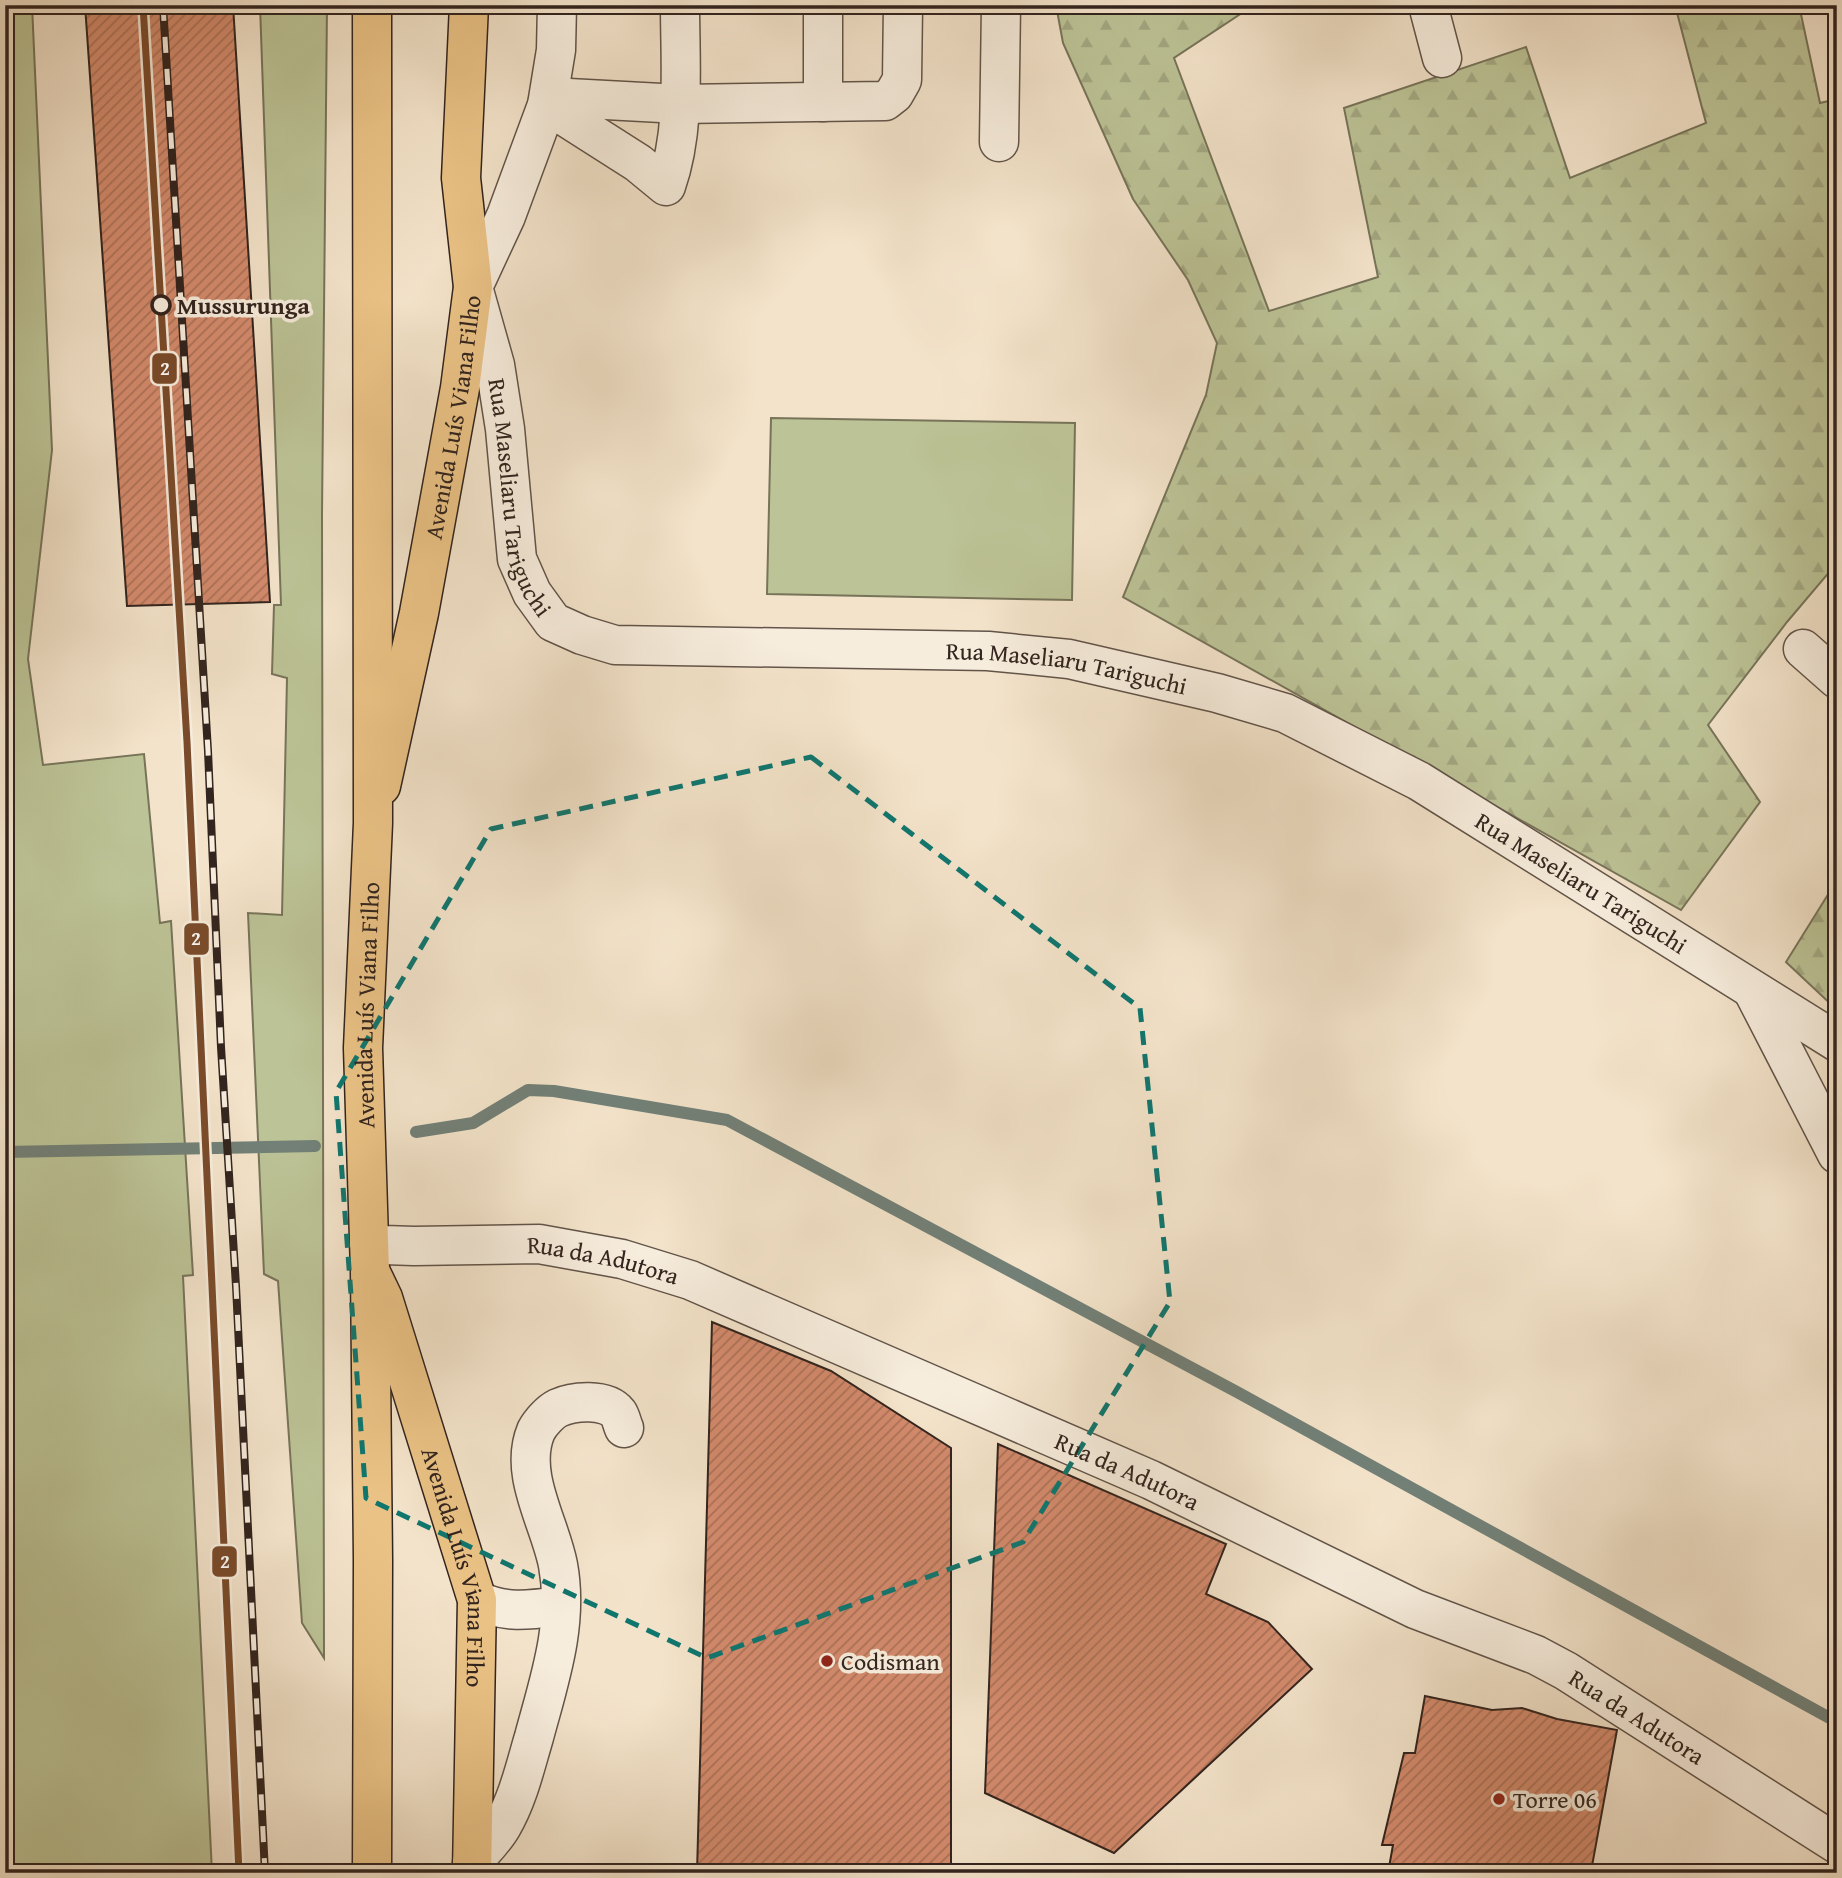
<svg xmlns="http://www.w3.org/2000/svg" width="1842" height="1878" viewBox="0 0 1842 1878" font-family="'Gentium Book Plus',serif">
<defs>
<pattern id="forest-firs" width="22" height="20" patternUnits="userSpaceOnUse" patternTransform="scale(1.75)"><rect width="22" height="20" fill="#bcc396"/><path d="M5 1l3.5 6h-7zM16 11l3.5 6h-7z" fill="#a2a781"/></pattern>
<pattern id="building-hatch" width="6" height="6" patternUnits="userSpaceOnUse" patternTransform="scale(1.75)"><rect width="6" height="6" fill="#d38a6c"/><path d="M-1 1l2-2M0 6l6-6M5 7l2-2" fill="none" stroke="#ac7158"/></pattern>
</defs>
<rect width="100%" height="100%" fill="#f3e3ca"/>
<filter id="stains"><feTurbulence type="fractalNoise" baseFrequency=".00286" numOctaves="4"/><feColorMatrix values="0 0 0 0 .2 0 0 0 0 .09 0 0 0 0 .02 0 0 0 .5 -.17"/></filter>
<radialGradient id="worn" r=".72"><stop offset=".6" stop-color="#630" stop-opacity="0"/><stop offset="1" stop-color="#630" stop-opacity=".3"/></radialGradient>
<g fill="#bcc396" stroke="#77745a" stroke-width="2">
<path d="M5 5H32L52 450 28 659 43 765 144 754 160 923 171 921 193 1275 183 1276 212 1873H12L5 1832Z"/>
<path d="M260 5H327L322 515 324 1658 302 1623 278 1281 264 1274 248 913 282 915 287 678 272 674 274 605H281Z"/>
<path d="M771 418 1075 423 1072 600 767 594Z"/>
</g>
<g fill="url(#forest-firs)" stroke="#77745a" stroke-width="2">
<path d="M1056 5H1254L1174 58 1269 311 1378 277 1344 108 1526 47 1570 178 1706 123 1675 5H1799L1820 103 1837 99V563L1787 622 1708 725 1760 802 1681 910 1123 597 1206 395 1217 343 1188 280 1133 199 1063 43Z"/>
<path d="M1829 893 1837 899V1010L1786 962Z"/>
</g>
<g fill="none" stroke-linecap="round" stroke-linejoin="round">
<g stroke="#728077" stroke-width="12">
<path d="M416 1132 473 1123 528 1090 554 1091 727 1120 1237 1392 1837 1722"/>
<path d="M5 1152 315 1146"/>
</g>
</g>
<g fill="url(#building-hatch)" stroke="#32241e" stroke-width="2">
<path d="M85 5H233L270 602 127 606Z"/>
<path d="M712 1322 831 1371 951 1448V1873H697Z"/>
<path d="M998 1444 1226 1544 1206 1594 1268 1622 1312 1669 1114 1853 985 1793Z"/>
<path d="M1425 1696 1492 1710 1522 1708 1557 1719 1617 1730 1592 1866 1583 1873H1388L1393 1845H1382L1404 1753H1415Z"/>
</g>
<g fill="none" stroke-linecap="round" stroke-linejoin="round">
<g stroke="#625449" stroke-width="41">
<g id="minor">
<path id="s1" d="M557 5 556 50 547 105 506 216 473 287 495 365 505 429 517 559 532 593 553 622 582 635 615 645 988 651 1069 659 1217 693 1285 713 1419 781 1837 1042"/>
<path d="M1428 5 1442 58"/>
<path d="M550 97 680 104 885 101 894 94 902 80 903 5"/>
<path d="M823 102V5"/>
<path d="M547 105 638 163 666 186C686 129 680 64 680 5"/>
<path d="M999 142 1001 5"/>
<path d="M1803 649 1837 679"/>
<path d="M1753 991 1837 1154"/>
<path id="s2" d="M369 1242 384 1245 414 1246 539 1244 622 1259 690 1280 1151 1480 1415 1609 1536 1655 1566 1671 1837 1844"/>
<path d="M477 1600C505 1614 530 1610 560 1606"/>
<path d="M472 1863C482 1851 494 1840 502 1826 518 1799 525 1767 534 1737 549 1681 569 1624 558 1565 550 1523 518 1474 536 1431 540 1423 550 1412 558 1408 573 1401 606 1398 618 1413 621 1417 622 1424 624 1428"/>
</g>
</g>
<g stroke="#32241e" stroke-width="41">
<g id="major">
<path id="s3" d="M381 786 419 613 460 388 473 287 461 178 469 5"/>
<path id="s4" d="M371 1273 383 1298 477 1600 472 1873"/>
</g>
</g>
<g stroke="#32241e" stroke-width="41">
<g id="highway">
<path id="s5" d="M372 1873 373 1560 370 1271 363 1048 373 823 372 5"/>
</g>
</g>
<use href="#minor" stroke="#f7eddd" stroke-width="38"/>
<use href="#major" stroke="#eac285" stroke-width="38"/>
<use href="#highway" stroke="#eac285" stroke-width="38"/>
<g stroke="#32241e" stroke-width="8">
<path id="rail" d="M163 5 208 751 221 1047 236 1286 265 1873"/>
</g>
<use href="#rail" stroke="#f7eddd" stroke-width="5" stroke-dasharray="16" stroke-linecap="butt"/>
<g stroke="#f7eddd" stroke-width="12">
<path id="metro-1" d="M143 5 187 742 239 1873"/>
</g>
<use href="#metro-1" stroke="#7a4b2a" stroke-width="7"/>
</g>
<path fill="none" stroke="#0f766e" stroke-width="5" stroke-dasharray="14 9" stroke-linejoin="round" d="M811 757 1140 1008 1170 1302 1023 1542 707 1658 366 1498 336 1092 491 829Z"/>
<circle fill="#f7eddd" stroke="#32241e" stroke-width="3.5" cx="161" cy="305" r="9"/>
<g fill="#8f2418" stroke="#f7eddd" stroke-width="2.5">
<circle cx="827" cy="1661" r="7"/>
<circle cx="1499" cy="1799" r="7"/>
</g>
<g text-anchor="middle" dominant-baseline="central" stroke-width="7" stroke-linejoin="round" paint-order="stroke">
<g font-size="24" font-weight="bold" fill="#32241e" stroke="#f7eddd" text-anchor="start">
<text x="177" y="305">Mussurunga</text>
</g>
<g font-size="24" fill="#32241e" stroke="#f7eddd">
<text stroke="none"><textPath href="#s3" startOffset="376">Avenida Luís Viana Filho</textPath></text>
<text stroke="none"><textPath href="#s1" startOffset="514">Rua Maseliaru Tariguchi</textPath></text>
<text stroke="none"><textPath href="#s1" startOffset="1166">Rua Maseliaru Tariguchi</textPath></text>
<text stroke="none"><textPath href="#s1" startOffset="1732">Rua Maseliaru Tariguchi</textPath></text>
<text stroke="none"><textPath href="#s5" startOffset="868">Avenida Luís Viana Filho</textPath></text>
<text stroke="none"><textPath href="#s2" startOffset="236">Rua da Adutora</textPath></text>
<text stroke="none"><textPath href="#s2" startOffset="803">Rua da Adutora</textPath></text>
<text stroke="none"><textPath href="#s4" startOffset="308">Avenida Luís Viana Filho</textPath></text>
<text stroke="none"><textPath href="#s2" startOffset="1370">Rua da Adutora</textPath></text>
</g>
<g font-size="24" fill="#32241e" stroke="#f7eddd" text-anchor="start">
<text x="841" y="1661">Codisman</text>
<text x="1513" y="1799">Torre 06</text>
</g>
</g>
<g stroke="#f7eddd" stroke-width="2.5">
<rect x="151" y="352" width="27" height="33" rx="7" fill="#7a4b2a"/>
<rect x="183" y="922" width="27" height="34" rx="7" fill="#7a4b2a"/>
<rect x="211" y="1545" width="27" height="33" rx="7" fill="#7a4b2a"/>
</g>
<g font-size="19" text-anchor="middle" font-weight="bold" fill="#fff">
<text x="165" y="375">2</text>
<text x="196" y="945">2</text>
<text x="225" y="1568">2</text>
</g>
<rect width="1842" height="1878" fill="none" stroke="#f3e3ca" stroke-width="28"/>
<rect x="7" y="7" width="1828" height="1864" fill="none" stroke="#32241e" stroke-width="3.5"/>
<rect x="14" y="14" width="1814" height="1850" fill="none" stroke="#32241e" stroke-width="2"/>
<rect width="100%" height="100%" filter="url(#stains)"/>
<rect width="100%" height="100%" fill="url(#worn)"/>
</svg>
